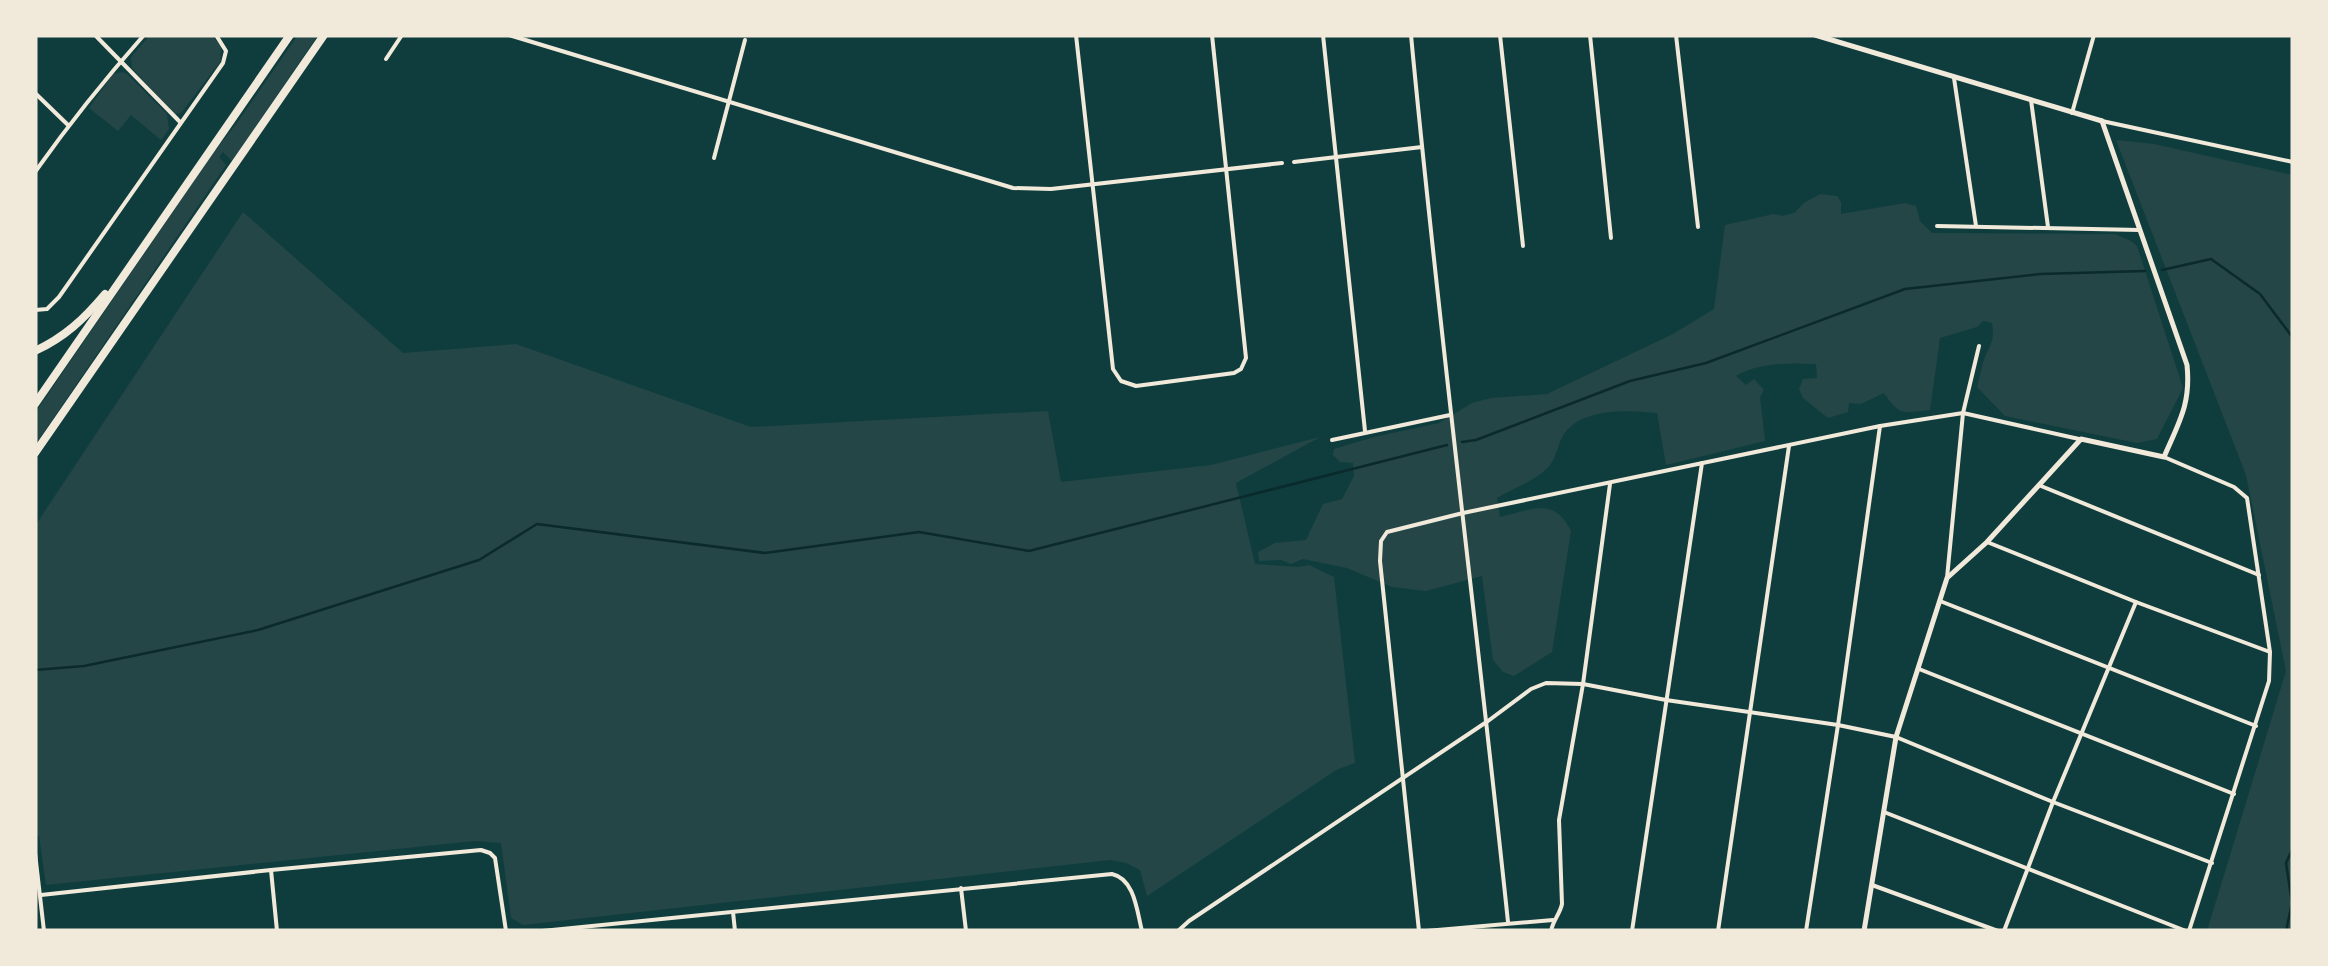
<svg xmlns="http://www.w3.org/2000/svg" width="2328" height="966" viewBox="0 0 2328 966" font-family="'Work Sans',sans-serif">
<rect width="100%" height="100%" fill="#0f3d3e"/>
<g fill="#244646">
<path d="M150 35H212L221 46 220 62 181 113 174 114 132 68 131 57Z"/>
<path d="M298 35H318L232 161 223 152 219 157 226 165 35 445V413L214 152 237 123Z"/>
<path d="M122 72 127 74 167 114 169 129 161 140 131 115 118 131 89 108 113 74Z"/>
<path d="M2116 140 2154 144 2293 175V931H2207L2286 671 2246 475Z"/>
<path d="M1820 194 1837 196 1841 202V214L1905 203 1916 206 1920 221 1932 233 2115 234 2131 241 2137 246 2183 388 2157 439 2137 443 2005 416 1977 387C1979 379 1981 371 1983 363 1988 346 1996 342 1992 323L1983 321 1977 327 1940 338 1930 410C1902 413 1900 416 1884 393L1861 404 1849 403 1848 412 1828 418 1803 398 1799 389 1803 379 1817 378 1816 364C1791 363 1759 362 1736 376L1746 385 1754 379 1764 390 1760 397 1765 441 1666 465 1657 413C1629 410 1587 408 1567 430 1558 439 1558 455 1550 465 1538 480 1513 488 1497 498L1500 517C1531 510 1554 496 1571 531L1552 652 1514 676 1503 672 1493 660 1482 576 1426 591 1392 587 1347 568 1303 559 1291 564 1281 560 1259 561 1258 552 1275 543 1306 540 1323 504 1342 499 1354 476 1353 463 1340 462 1333 455 1334 449 1374 437 1439 423 1472 403 1491 398 1547 394 1673 334 1714 309 1725 225 1774 214 1782 216 1794 213 1804 203Z"/>
<path d="M243 212 403 353 516 344 751 427 1048 411 1061 482 1211 465 1320 437 1236 483 1255 564 1298 567 1309 565 1334 577 1355 763 1336 770 1147 896 1140 870 1126 863 1110 860 523 925 511 918 501 843 475 841 46 885 39 836H35V526Z"/>
</g>
<g fill="none" stroke-linecap="round" stroke-linejoin="round">
<g stroke="#0a2a2b" stroke-width="2.5">
<path d="M2162 270 2211 259 2260 294 2293 338"/>
<path d="M1462 442 1476 440 1630 381 1706 363 1905 289 2040 274 2145 271"/>
<path d="M35 670 84 666 258 630 479 560 537 524 765 553 919 532 1029 551 1447 445"/>
<path d="M2286 931 2292 903 2286 863 2293 848"/>
</g>
<g stroke="#f1e9da" stroke-width="4">
<path d="M95 35 180 122"/>
<path d="M509 35 1013 188 1051 189 1282 163"/>
<path d="M1076 35 1113 369 1121 381 1136 386 1234 373 1241 369 1246 358 1212 35"/>
<path d="M1323 35 1365 431"/>
<path d="M1411 35C1439 331 1477 626 1508 922"/>
<path d="M1500 35 1523 246"/>
<path d="M1590 35 1611 238"/>
<path d="M1676 35 1698 227"/>
<path d="M386 59 402 35"/>
<path d="M1954 78 1976 226"/>
<path d="M35 93 68 125"/>
<path d="M2031 100 2048 227"/>
<path d="M2072 113 2094 35"/>
<path d="M2102 121 2293 162"/>
<path d="M714 158 745 40"/>
<path d="M1294 162 1422 147"/>
<path d="M35 172C69 124 105 79 144 35"/>
<path d="M1937 226 2140 230"/>
<path d="M35 310 47 309 59 297 223 63 226 51 216 35"/>
<path d="M1332 440 1450 415"/>
<path d="M2164 457 2234 487 2247 498 2270 652 2269 681 2189 931"/>
<path d="M2041 486 2259 575"/>
<path d="M1987 542 2136 602 2270 652"/>
<path d="M1947 578 1963 413 1979 346"/>
<path d="M1940 601 2256 726"/>
<path d="M1919 669 2234 794"/>
<path d="M1884 812 2186 931"/>
<path d="M35 853 44 931"/>
<path d="M271 870 277 931"/>
<path d="M1872 885 1998 931"/>
<path d="M961 888 966 931"/>
<path d="M41 895 271 870 481 850 490 853 495 858 506 931"/>
<path d="M733 912 735 931"/>
<path d="M542 931 1112 874C1135 879 1137 912 1142 931"/>
<path d="M1178 931 1189 921 1488 721 1531 689 1546 683 1583 684 1666 700 1838 725 1896 737 2053 802 2212 863"/>
<path d="M1419 931 1380 561 1381 541 1387 532 1463 513 1880 426 1963 413 2079 439"/>
<path d="M1426 931 1553 920"/>
<path d="M1551 931C1553 920 1560 914 1562 904L1559 820 1583 684 1610 484"/>
<path d="M1632 931 1702 463"/>
<path d="M1718 931 1789 446"/>
<path d="M1806 931 1838 725 1880 426"/>
<path d="M2004 931 2053 802 2136 602"/>
</g>
<path stroke="#f1e9da" stroke-width="5" d="M1864 931 1896 737 1947 578 1987 542 2081 439 2164 457C2179 422 2191 404 2187 365L2102 121"/>
<path stroke="#f1e9da" stroke-width="5" d="M1815 35 2102 121"/>
<g stroke="#f1e9da" stroke-width="8">
<path d="M35 351C65 337 84 319 105 294"/>
<path d="M35 404 290 35"/>
<path d="M35 453 324 35"/>
</g>
</g>
<rect width="2328" height="966" fill="none" stroke="#f1e9da" stroke-width="75"/>
</svg>
